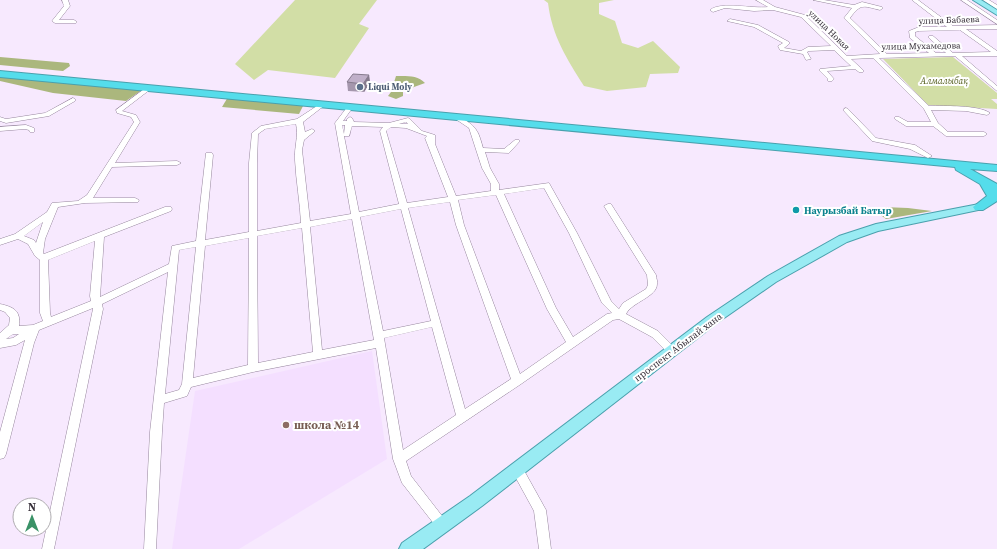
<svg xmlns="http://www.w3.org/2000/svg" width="997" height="549" viewBox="0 0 997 549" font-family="'Source Serif 4',serif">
<rect width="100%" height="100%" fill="#f7e9fe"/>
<path fill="#f4dfff" d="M372 351 387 459 239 549H172L195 391Z"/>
<g fill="#d2dea6">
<path d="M295 0H377L359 24 369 28 335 78 268 70 254 80 235 64Z"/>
<path d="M544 0H614L599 3V14L615 21 622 43 638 48 653 41 680 67 678 73 650 74 646 87 607 91 584 86C567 59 552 36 548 3Z"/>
<path d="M953 57 997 93V99H991L997 104V109L928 105 883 59Z"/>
</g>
<g fill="#abb77d">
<path d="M0 57 69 63 70 66 63 71 0 65Z"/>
<path d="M0 75 145 88 126 101 53 93 0 81Z"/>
<path d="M396 76C406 76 418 75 425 83L403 91V96L396 99 388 96 391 92Z"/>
<path d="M228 97 302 104 303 106 299 114 222 107Z"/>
<path d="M883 207 908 208 932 211 886 219 878 213Z"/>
</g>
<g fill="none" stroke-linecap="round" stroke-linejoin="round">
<g stroke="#97879e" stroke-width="1">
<g id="minor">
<path d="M62 0H68L70 6 59 20H74L77 22 76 23H55L52 21 64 6Z"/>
<path d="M756 0H763L775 7 805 15 847 56 880 54 844 18 852 8 813 0H824L854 5 862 2 882 7 883 8 880 10C863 6 861 3 850 18L887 54 929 53 910 38 909 31 919 27H947L912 0H918L953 26 997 25V29H966L997 51V56H962L997 86V91L955 56 879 58 929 106C944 106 979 105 990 113L987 115 966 111 931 110 938 123 948 132H984L987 134 984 136H946L933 126H906L895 119V117H899L908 122H931L924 109 873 58 851 59 863 70V72H859L855 69 827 71 834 79 832 81H828V79L819 70 820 69 851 66 834 50 809 51 807 52 811 59 806 60 803 54 780 50 778 46 783 43 754 27 727 21 730 19 758 25 789 42V44L784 48 801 51 808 47 831 46 801 17 773 10 754 11 725 8 713 12 710 10C721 1 752 9 768 7ZM960 30 991 52 953 53 933 36H929V38L946 53H936L915 36V32L919 31Z"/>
<path d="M961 0H967L997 20V24Z"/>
<path d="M983 0H989L997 5V9Z"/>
<path d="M147 87 152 88 122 111 136 115 140 122 115 163 177 161 181 163 177 165 112 167 93 198H135L139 200 138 202 85 203 58 207 45 239 43 253 44 254 165 207H171L172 209 171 211 104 237 100 297 169 264 172 246 196 241 206 153H212L213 155 205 240 249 232V163L252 133 261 126 297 119 320 104 325 105 303 122 305 132 312 129 315 131 304 140 302 150 310 221 351 214 335 123 348 106 350 105 353 107 343 121H347V119L350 117 352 118 354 122 389 123 408 118 410 119 422 131 435 135V144L456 196 491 191V184L482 168 469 128 454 118V116C458 115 461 117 465 120 478 128 479 134 483 148L504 149 515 140H519V142L509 153 485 152 490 168 499 184V190L549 183 577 233 611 301 619 309 623 303 646 289 648 285 647 275 604 206 608 204H611L656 275C656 278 658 282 657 284 657 297 632 302 626 314L658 331 677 350 676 353 672 354 668 353 652 337 619 319 613 320 521 384 406 461 411 476 446 521 448 525 446 529 442 531 438 529 402 483 393 459 376 348 253 372 191 387 187 396 164 403 162 432 156 549H144L150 432 168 272 102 304 103 309 54 549H42L93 309V308L39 330 34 343 6 454 4 458 0 459V432L25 340 16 345 0 348V333L9 325 10 318 5 312 0 310V304C14 307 21 311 19 326L33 325 43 321 40 313V260L35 256 28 244 18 239 0 245V239L15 234 47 212 52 203 78 201 87 195 134 122 131 117 117 113 116 110ZM406 122 408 124H399ZM296 124C299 136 294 147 295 160 296 181 300 202 301 223L257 231V163L258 134 265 129ZM342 125H345L344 134ZM352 126 383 127 380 131 399 204 359 212 344 136H349ZM391 127 406 128 427 136 425 138 448 197 407 203 386 131ZM544 188 569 233 602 303 612 313 607 314 573 337 556 308 504 194ZM496 195 547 309 566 342 520 374 464 225 458 200ZM450 202 456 225 511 379 465 409 408 208ZM401 209 431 321 383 331 360 217ZM352 219 374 340 322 350 310 227ZM43 222 36 243 34 240 24 236ZM302 228 313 352 258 363 257 236ZM249 238 248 365 193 378 205 246ZM95 241 90 296 91 301 51 317 50 313 48 260ZM196 247 182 384 179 390 165 394 179 250ZM432 327 456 415 403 450 384 338ZM13 334H19L13 338 6 339Z"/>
<path d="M73 98 75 99V101L49 116 6 123 0 121V117L6 119 45 113Z"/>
<path d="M846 108 848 109 876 138 915 145 932 156 928 158 910 149 872 141 844 111V109Z"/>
<path d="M26 125 34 128V132H30L29 130 25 129 0 131V127Z"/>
<path d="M517 464 521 465 546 510 551 549H539L534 511 511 469 513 465Z"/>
</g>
</g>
<g stroke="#4aa0ad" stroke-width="2">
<g id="major">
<path d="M973 0H981L997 10V15Z"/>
<path d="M979 204 984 207 983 209 878 231 847 242 776 282 717 323 482 506 423 549H399L402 543 470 496 707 317 768 276 839 236 876 224Z"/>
</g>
</g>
<g stroke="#4aa0ad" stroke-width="2">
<path id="highway" d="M0 71 997 165V171L970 169 997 184V201L983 210H975L973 207 987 196 980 184 956 170 955 167 0 77Z"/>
</g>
<use href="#minor" fill="#fff" fill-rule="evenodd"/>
<use href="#major" fill="#99ebf3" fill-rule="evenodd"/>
<use href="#highway" fill="#55ddeb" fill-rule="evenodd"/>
</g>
<path fill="#a597ad" d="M369 75 370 83 364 92 348 91 347 82Z"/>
<path fill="#867b8d" d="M369 75 370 83 364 92 363 84Z"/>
<path fill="#c0b0c9" stroke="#867b8d" d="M353 74 369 75 363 84 347 82Z"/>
<circle fill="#5c6f8a" stroke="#fff" stroke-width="1.5" cx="360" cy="87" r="4"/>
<circle fill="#0f9aa8" stroke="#fff" stroke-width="1.5" cx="796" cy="210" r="4"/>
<circle fill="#8d6e63" stroke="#fff" stroke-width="1.5" cx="286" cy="425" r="4"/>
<g text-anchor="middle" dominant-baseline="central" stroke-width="4" stroke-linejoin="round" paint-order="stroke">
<g font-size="9" fill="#37303a" stroke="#fff">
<text transform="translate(949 20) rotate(-2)">улица Бабаева</text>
<text transform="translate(829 30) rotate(44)">улица Новая</text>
<text transform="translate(921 46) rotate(-1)">улица Мухамедова</text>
</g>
<g font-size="9" font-style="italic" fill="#525c1c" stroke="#fff">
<text x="944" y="81">Алмалыбақ</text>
</g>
<g font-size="9" font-weight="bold" fill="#4e5e75" stroke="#fff" text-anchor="start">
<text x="368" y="87">Liqui Moly</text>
</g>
<g font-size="10" font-weight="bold" fill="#0d838f" stroke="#fff" text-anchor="start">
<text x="804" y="210">Наурызбай Батыр</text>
</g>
<g font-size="10" fill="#37303a" stroke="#fff">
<text transform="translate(678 347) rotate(-37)">проспект Абылай хана</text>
</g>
<g font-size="12" font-weight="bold" fill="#785e54" stroke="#fff" text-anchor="start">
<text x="294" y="425">школа №14</text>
</g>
</g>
<g transform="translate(32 517)"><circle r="19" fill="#ffffff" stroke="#afacb0"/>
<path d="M0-3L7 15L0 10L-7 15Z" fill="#3a9267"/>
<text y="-6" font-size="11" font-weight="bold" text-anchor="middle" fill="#37303a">N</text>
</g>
</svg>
